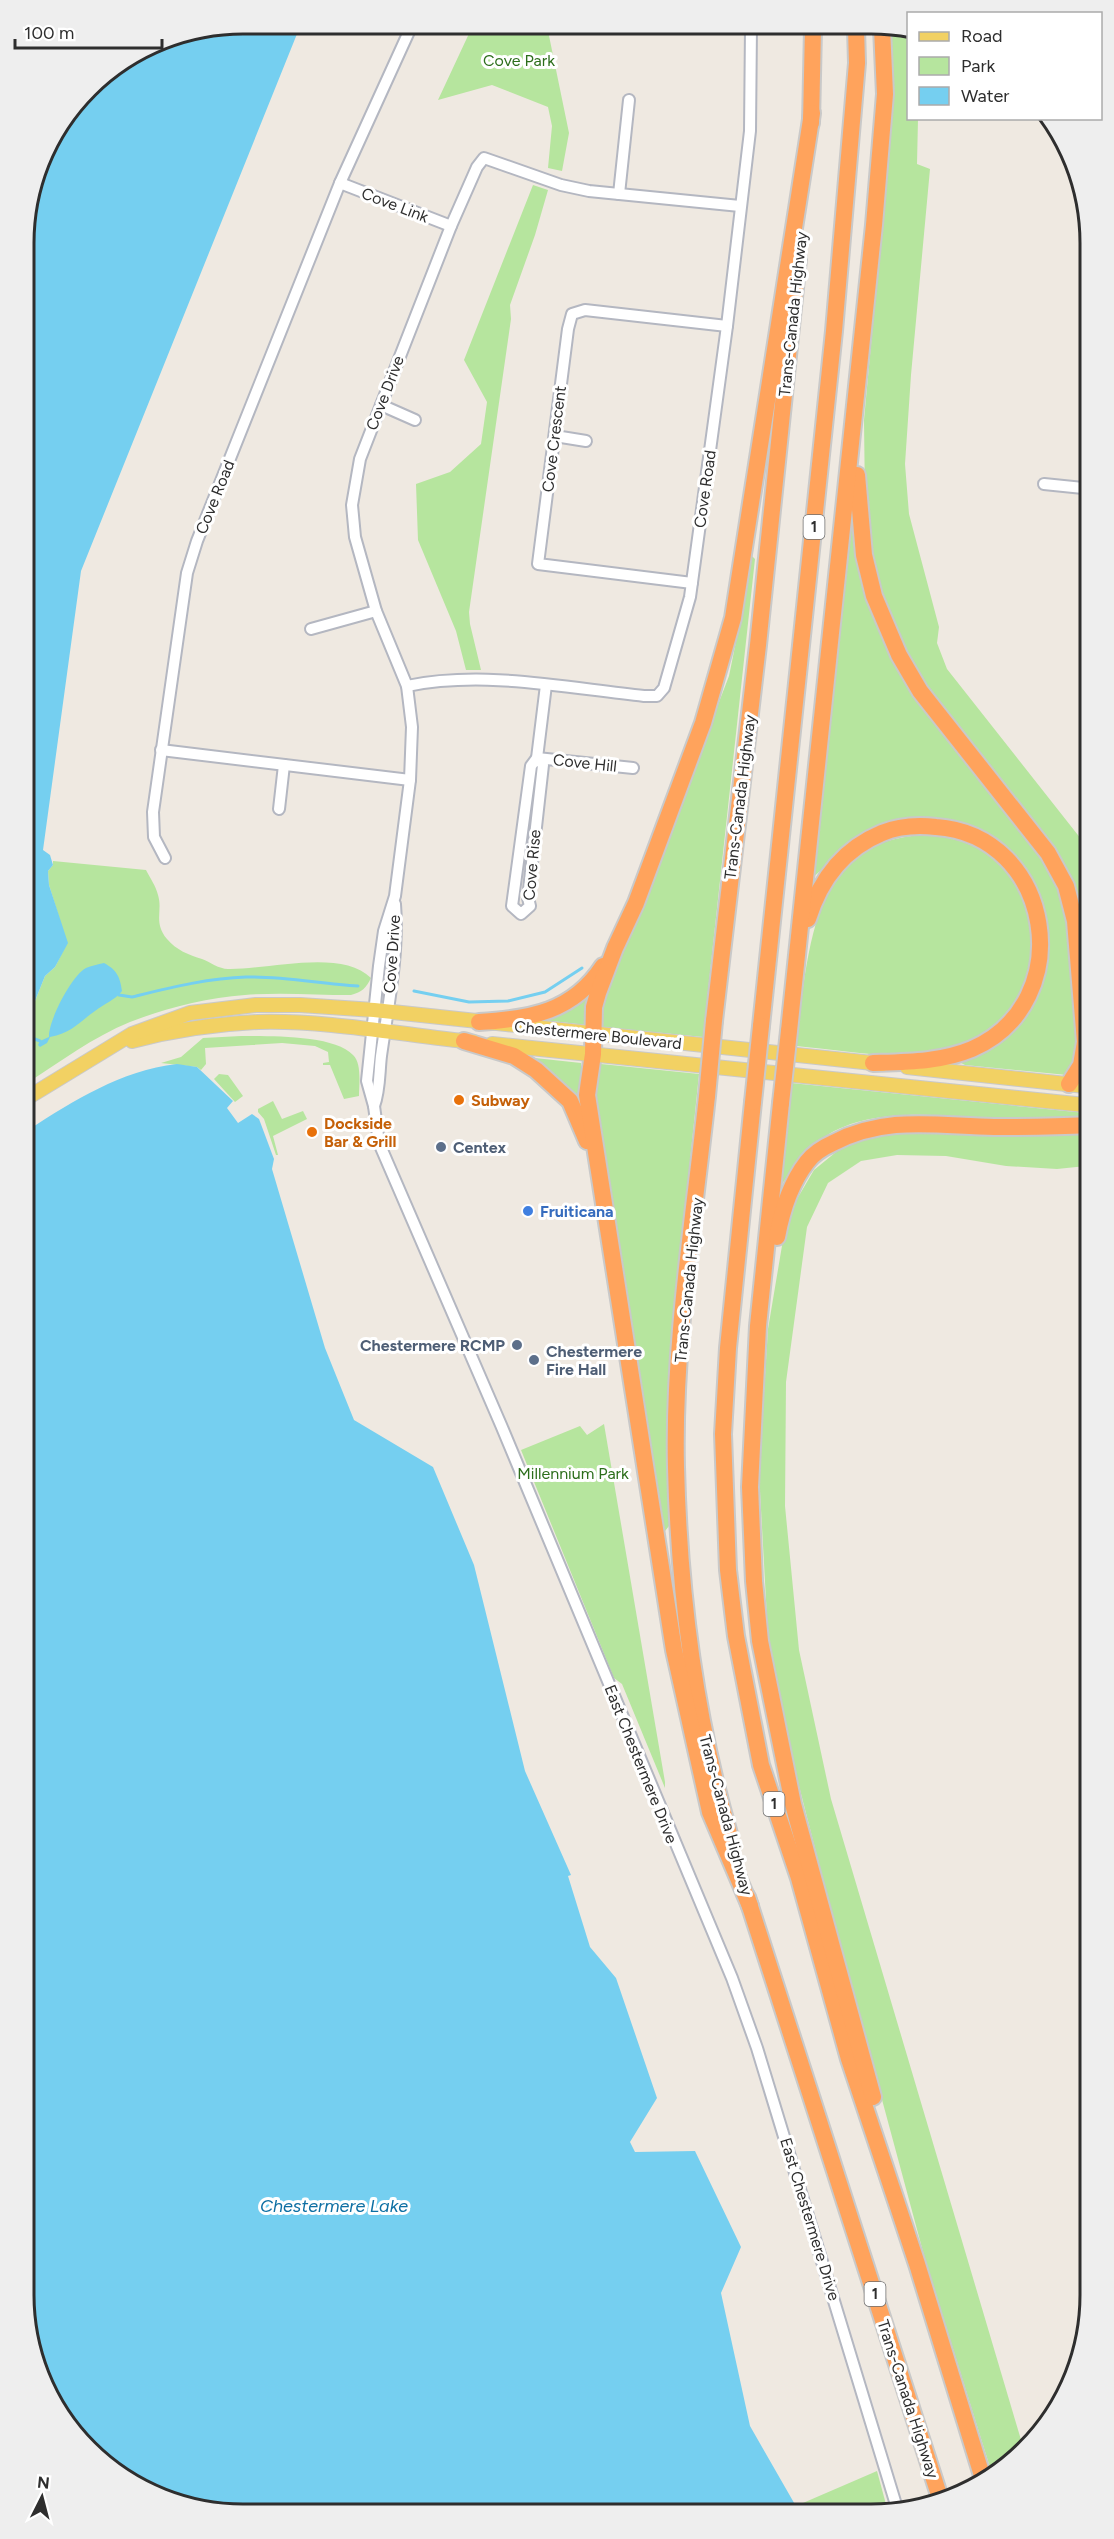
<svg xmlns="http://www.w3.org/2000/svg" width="1114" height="2539" viewBox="0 0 1114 2539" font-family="Figtree,sans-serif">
<rect width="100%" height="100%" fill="#efe9e1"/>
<g fill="#b6e59e">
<path d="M473 25 547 26 569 133 562 171 548 168 552 126 548 107 492 85 438 100Z"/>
<path d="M889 28H908V118L918 119 917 164 930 169 911 375 905 464 909 514 939 627 937 643 947 669 1085 844V949L1081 906 1060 856 1025 810 943 710 917 671 893 624 873 566 865 503 864 420 892 118Z"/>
<path d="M533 185 548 190 535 235 510 305 511 319 469 612 470 624 481 670H466L456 631 418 540 416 484 450 472 481 444 487 402 464 360Z"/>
<path d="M850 527H853L855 533 887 647 910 691 1044 858C1053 876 1062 894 1066 915 1070 936 1083 1047 1076 1064 1074 1067 1070 1071 1067 1075L965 1065 957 1061 991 1046 1046 964 1047 937 1045 918 1003 846 969 827 936 818 907 819 837 856 810 880Z"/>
<path d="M752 556 755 559 703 1037 602 1027 599 1015 609 980 633 926 729 676 741 617 749 560Z"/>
<path d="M920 835C1054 835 1075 1012 946 1050 902 1062 841 1050 796 1046 803 993 808 902 848 863 868 844 893 838 920 835Z"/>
<path d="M53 861 146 870C150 878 156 886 158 895 163 911 153 922 167 939 176 950 189 955 202 959 210 962 219 969 228 969 266 970 342 948 371 978 366 988 362 992 351 995 316 995 280 992 245 995 206 998 166 1008 130 1022 93 1037 60 1062 27 1083V1021L45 976 55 967 67 943 49 885 48 871 53 865Z"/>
<path d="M589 992 586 1025 543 1020Z"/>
<path d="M241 1036C271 1036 335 1035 353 1055 362 1063 359 1085 359 1096L344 1099 330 1065H323V1063L329 1062 328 1052 315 1046 282 1043 205 1048 206 1064 201 1070 197 1067 161 1063 181 1057 203 1038Z"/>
<path d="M535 1058 581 1063V1105L578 1104 536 1062Z"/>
<path d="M601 1064 699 1074 675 1306 667 1415 669 1526 665 1531 662 1528 594 1087Z"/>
<path d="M219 1074 228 1075 243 1096 235 1102 214 1079Z"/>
<path d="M791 1083 1086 1113V1119C1067 1120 1049 1122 1031 1121 967 1120 880 1100 824 1137 815 1142 802 1153 797 1161 791 1169 788 1176 782 1184Z"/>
<path d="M273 1101 282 1119 303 1111 307 1119 273 1136 278 1155H276L264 1119 258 1112V1109Z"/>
<path d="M890 1130 1007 1135 1086 1134V1166L1057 1169 1006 1166 946 1156 897 1155 861 1161 828 1183 807 1227 786 1382 785 1506 799 1650 831 1799 1024 2450 993 2477 925 2259 833 1918 790 1751 768 1636 759 1473 768 1329 787 1216 814 1170 847 1143Z"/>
<path d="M604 1424 665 1782V1788L622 1684 614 1678 521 1450 580 1426 587 1435Z"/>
<path d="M877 2471 887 2508H797L796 2506Z"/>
</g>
<g fill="#75cff0">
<path d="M244 24H301L81 571 43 850 50 855 53 865 48 871 49 885 68 943 55 967 45 976 27 1021 24 229 46 147 99 79 160 41Z"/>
<path d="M104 963C117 970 120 977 122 991 114 1001 105 1003 95 1011 79 1022 72 1033 50 1037L47 1043 40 1047 38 1045 40 1041 49 1037C48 1022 71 976 86 968 91 966 98 964 104 963Z"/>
<path d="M177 1064 197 1067 233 1101 227 1108 238 1123 252 1114 259 1119 274 1159 272 1169 325 1348 354 1420 433 1467 474 1565 525 1771 571 1875 568 1876 590 1947 616 1978 657 2098 630 2142 635 2152 695 2151 741 2247 721 2293 750 2426 797 2508 201 2511 146 2492 99 2460 54 2406 32 2353 28 1130C75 1100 120 1071 177 1064Z"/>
</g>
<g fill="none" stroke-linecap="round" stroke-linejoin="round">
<g stroke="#75cff0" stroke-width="3">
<path d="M414 991 469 1002 508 1001 545 992 582 968"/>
<path d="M119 995 132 997C169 988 208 978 246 977 284 976 321 984 358 986"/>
<path d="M27 1036 40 1041"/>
</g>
<g stroke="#b4b7c1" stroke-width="14">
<g id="minor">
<path d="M340 183 451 226"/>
<path d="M619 194 629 100"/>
<path d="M740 206 589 191 561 185 484 158 477 167 451 226 381 405 360 459 352 505 355 537 376 611 407 686 412 727 410 780 395 896 384 931 379 966 367 1081 374 1106 379 1143 501 1425 732 1978 757 2048 897 2508"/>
<path d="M381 405 415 420"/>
<path d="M555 436 586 441"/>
<path d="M1044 484 1083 488"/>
<path d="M692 583 538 564 568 329 572 314 585 310 727 326"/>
<path d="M311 629 376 611"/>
<path d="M407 686C485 670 566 688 644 696H657L664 688 690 597 727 326 750 131 751 27"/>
<path d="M161 750 410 780"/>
<path d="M537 758 543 765 528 898 530 906 521 914 512 906 531 766 537 758 546 685"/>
<path d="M537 758 633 768"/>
<path d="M279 809 284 765"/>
<path d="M165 858 154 837 153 812 187 573 197 541 340 183 412 25"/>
<path d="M374 1106C380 1090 379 1073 381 1056 388 1006 399 954 395 904"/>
</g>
</g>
<g stroke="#c9c9c9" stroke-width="16">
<g id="major">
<path d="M132 1041C174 1030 215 1024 258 1022 328 1020 403 1035 473 1042"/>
<path d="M492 1044 1085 1105"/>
<path d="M907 1067 1085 1086"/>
<path d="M27 1098 132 1034 190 1013 256 1005H300L374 1010 882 1064"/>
</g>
</g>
<g stroke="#c9c9c9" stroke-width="20">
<g id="highway">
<path d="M811 123 813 28"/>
<path d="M857 475 864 555 874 596 899 655 920 691 1048 853 1066 886 1075 921 1085 1042 1081 1065 1069 1084"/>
<path d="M808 919C820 880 843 849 882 833 899 826 918 825 936 827 1053 835 1080 1002 972 1049 941 1062 907 1062 873 1063"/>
<path d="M714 1021 758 645 798 259"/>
<path d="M479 1022C530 1019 573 1012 603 966"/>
<path d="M761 1026 834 331 857 63 856 28"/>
<path d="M789 1031 874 225 885 94 882 28"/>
<path d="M464 1041 514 1056 536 1070 570 1101 587 1141"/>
<path d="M707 1096C694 1218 673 1345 676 1467 679 1593 694 1713 729 1834"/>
<path d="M753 1102 728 1348 723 1434 728 1570 736 1636 761 1765 799 1878 849 2059 917 2264 984 2482"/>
<path d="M781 1103 758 1326 750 1487 754 1581 760 1641 793 1804 873 2097"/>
<path d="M777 1237C782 1210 790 1184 807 1162 813 1154 824 1147 833 1143 886 1115 937 1126 994 1127 1025 1127 1055 1127 1086 1125"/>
<path d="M747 1897 941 2501"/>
<path d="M750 1906 710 1812 674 1650 587 1095 593 1054 594 1007 598 993 615 948 636 903 703 723 733 618 812 113"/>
</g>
</g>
<use href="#minor" stroke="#fff" stroke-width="10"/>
<use href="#major" stroke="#f2d163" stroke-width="14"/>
<use href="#highway" stroke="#ffa35c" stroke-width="16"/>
<g stroke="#c9c9c9" stroke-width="20" stroke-linecap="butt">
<g id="highway-bridge">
<path d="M707 1096 714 1021"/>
<path d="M753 1102 761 1026"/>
<path d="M781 1103 789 1031"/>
</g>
</g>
<use href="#highway-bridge" stroke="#ffa35c" stroke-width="16"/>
</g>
<g fill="#e8710a" stroke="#fff" stroke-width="2">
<circle cx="459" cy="1100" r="6"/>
<circle cx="312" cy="1132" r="6"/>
</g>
<g fill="#5c6f8a" stroke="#fff" stroke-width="2">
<circle cx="441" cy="1147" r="6"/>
<circle cx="517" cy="1345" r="6"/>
<circle cx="534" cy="1360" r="6"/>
</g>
<circle fill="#3f7fe0" stroke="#fff" stroke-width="2" cx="528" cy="1211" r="6"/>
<g text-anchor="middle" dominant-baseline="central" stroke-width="6" stroke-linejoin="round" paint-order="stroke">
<g fill="#fff" stroke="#6d6d6d" stroke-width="1.5">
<rect x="803.5" y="515" width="21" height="24" rx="4.5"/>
<rect x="763.5" y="1792" width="21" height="24" rx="4.5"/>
<rect x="864.5" y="2282" width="21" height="24" rx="4.5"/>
</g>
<g font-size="15" font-weight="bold" fill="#2e2e2e">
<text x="814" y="527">1</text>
<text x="774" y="1804">1</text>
<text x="875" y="2294">1</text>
</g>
<g font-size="16" fill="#2c6e1b" stroke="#fff">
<text x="519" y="60">Cove Park</text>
<text x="573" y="1473">Millennium Park</text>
</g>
<g font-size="16" fill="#2e2e2e" stroke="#fff">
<text transform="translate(395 205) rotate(21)">Cove Link</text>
<text transform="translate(793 314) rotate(-84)">Trans-Canada Highway</text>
<text transform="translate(385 393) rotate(-69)">Cove Drive</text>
<text transform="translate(554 439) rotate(-83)">Cove Crescent</text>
<text transform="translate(705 489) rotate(-82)">Cove Road</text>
<text transform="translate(215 497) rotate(-68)">Cove Road</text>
<text transform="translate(585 763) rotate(6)">Cove Hill</text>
<text transform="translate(740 797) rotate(-83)">Trans-Canada Highway</text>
<text transform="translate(532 865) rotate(-85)">Cove Rise</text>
<text transform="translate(392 954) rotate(-86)">Cove Drive</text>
<text transform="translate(598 1035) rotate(6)">Chestermere Boulevard</text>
<text transform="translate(689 1280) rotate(-84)">Trans-Canada Highway</text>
<text transform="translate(641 1764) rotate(68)">East Chestermere Drive</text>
<text transform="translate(726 1815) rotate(75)">Trans-Canada Highway</text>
<text transform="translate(810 2219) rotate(73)">East Chestermere Drive</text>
<text transform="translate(908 2399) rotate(72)">Trans-Canada Highway</text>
</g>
<g font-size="16" font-weight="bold" fill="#c56008" stroke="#fff" text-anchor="start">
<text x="471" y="1100">Subway</text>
<text x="324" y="1123">Dockside<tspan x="324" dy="18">Bar &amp; Grill</tspan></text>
</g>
<g font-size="16" font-weight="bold" fill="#4e5e75" stroke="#fff" text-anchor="start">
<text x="453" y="1147">Centex</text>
<text x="505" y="1345" text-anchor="end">Chestermere RCMP</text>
<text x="546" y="1351">Chestermere<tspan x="546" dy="18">Fire Hall</tspan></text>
</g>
<g font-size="16" font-weight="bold" fill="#366cbe" stroke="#fff" text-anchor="start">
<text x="540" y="1211">Fruiticana</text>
</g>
<g font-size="18" font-style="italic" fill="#0d6fa3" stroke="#fff">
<text x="334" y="2206">Chestermere Lake</text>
</g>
</g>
<path d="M0 0H1114V2539H0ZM243 34H871A209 209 0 0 1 1080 243V2295A209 209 0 0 1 871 2504H243A209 209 0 0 1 34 2295V243A209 209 0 0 1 243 34Z" fill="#eee" fill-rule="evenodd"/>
<path fill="none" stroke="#2e2e2e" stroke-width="3" d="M243 34H871A209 209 0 0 1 1080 243V2295A209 209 0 0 1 871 2504H243A209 209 0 0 1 34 2295V243A209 209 0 0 1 243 34Z"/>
<rect x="907" y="12" width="195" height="108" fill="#ffffff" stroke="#ababab" stroke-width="1.5"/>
<rect x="919" y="32" width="30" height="9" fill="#f2d163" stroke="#ababab" stroke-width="1.5"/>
<text x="961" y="42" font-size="18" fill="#2e2e2e">Road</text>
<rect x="919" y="57" width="30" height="18" fill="#b6e59e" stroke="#ababab" stroke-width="1.5"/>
<text x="961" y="72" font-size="18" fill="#2e2e2e">Park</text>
<rect x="919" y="87" width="30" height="18" fill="#75cff0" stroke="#ababab" stroke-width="1.5"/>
<text x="961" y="102" font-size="18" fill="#2e2e2e">Water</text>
<g transform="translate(42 2497) rotate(6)" stroke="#ffffff" stroke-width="4.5" paint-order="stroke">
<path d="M0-4.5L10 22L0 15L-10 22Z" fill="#2e2e2e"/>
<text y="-9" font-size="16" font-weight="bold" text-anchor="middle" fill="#2e2e2e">N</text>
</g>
<path d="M15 39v9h147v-9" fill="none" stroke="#2e2e2e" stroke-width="3"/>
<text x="24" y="39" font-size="18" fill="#2e2e2e" stroke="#ffffff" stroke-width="4.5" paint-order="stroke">100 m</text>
</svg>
